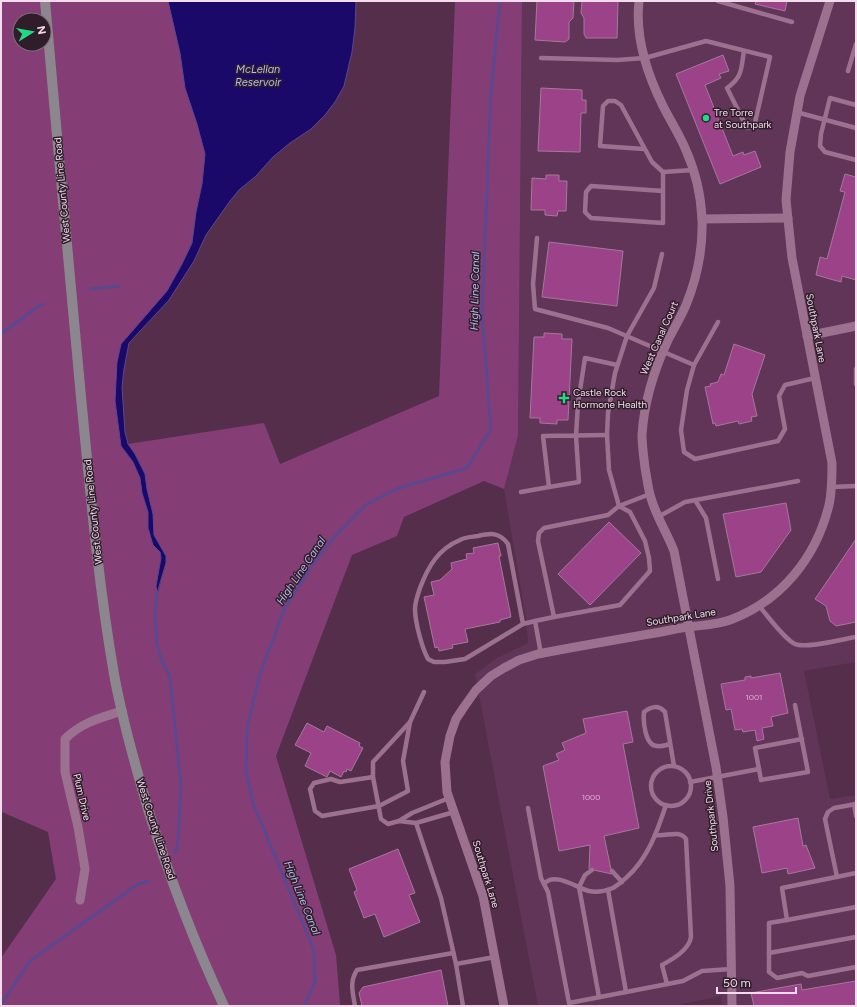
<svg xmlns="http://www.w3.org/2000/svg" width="857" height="1007" viewBox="0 0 857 1007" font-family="Figtree,sans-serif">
<rect width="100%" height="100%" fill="#542e4b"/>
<path fill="#613557" d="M522 1H856V662L804 671 830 799 856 795V1006H722L721 996 673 1006H538L475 674 497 658 528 643 526 619 504 489 518 436Z"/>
<path fill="#843e75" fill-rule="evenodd" d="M1 1H168L169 4 180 53 185 88 197 124 205 154 202 184 196 212 192 243 182 264 167 291 121 344 117 362 115 401 121 446 133 462 140 478 142 493 148 512V528L153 544 160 552 161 558 156 586 158 593 166 563V556L154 535 153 514 147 489 145 474 135 454 128 444 264 423 280 464 439 396 455 1H522L518 436 504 489 484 481 404 517 397 536 352 555 276 756 336 955 340 1004 339 1006H1V958L56 879 48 832 2 812 1 814ZM20 20H44V44H20Z"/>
<path fill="#1a0968" stroke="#5b4890" d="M168 1H356L355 28 352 52 344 86 335 102 325 115 311 129 290 143 273 157 256 176 239 190 230 201 206 235 194 261 169 300 129 343 124 369 122 387 125 432 128 444 135 454 145 474 147 489 153 514 154 535 166 556V563L157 593 156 586 161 558 160 552 153 545 148 528V512L142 493 140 478 133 462 121 446 115 401 117 362 121 344 167 291 182 264 192 243 196 212 202 184 205 154 197 124 185 88 180 53Z"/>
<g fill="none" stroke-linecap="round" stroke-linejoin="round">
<g stroke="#5b4890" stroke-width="3">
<path d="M91 289 119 286"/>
<path d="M1 334 37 307 43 304"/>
<path d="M157 593 155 614 157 644 160 656 170 677 181 786 178 843 175 853"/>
<path d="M1 1005 30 961 138 884 149 881"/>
<path d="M304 1006 315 982 314 950 253 803 246 771 247 728 260 674 284 610 313 564 335 536 366 505 396 489 467 468 491 429 482 315 491 91 500 1"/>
</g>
</g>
<g fill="#9c4289" stroke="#a47999">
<path d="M537 1H574L573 18 569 22V39L565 42 535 40Z"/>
<path d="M582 1H618L617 38H586L584 34V18L581 13Z"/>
<path d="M756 1H787L785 11 755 4Z"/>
<path d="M723 55 729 71 719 74 721 78 705 85 733 156 743 152 744 155 755 151 761 167 720 184 676 74Z"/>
<path d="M541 88 582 90V100H586V113H581L580 152 538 151Z"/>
<path d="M845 174 856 177V280L842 276 841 282 816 275 820 257 827 259 845 192 840 191Z"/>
<path d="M546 175H559V181H567L566 211H558L557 216 545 215V210H531L532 178 546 179Z"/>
<path d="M549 242 623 251 617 306 542 297Z"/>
<path d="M544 333 562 334V339H572L568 420H557V424L540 423V418H530L534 337H544Z"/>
<path d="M734 344 765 355 752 394 757 416 751 417 752 421 739 424 738 421 716 426 715 423 713 424 705 387 711 386 710 384 718 382 721 374 724 375Z"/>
<path d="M786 503 791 530 761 572 736 577 723 514Z"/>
<path d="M609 522 641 553 590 605 558 574Z"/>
<path d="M856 539V622L836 626 830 621 826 606 815 599Z"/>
<path d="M498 543 501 556H499L511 617 500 620V622L465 629 468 642 452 645 453 648 439 651 438 647 435 648 424 597 434 595 431 582 440 580 452 569 451 563 467 559 466 554 474 553 473 548Z"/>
<path d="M780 673 788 713 771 717 773 726 762 728 764 739 757 741 755 730 743 732 742 729 735 730 731 709 726 710 721 684 745 680V677L751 676V678Z"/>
<path d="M627 711 633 742 623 744 639 828 604 836 612 874 589 869 590 845 559 851 543 766 559 760 556 754 565 750 562 743 586 733 583 719Z"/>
<path d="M307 723 324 732 327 726 360 743 359 746 363 748 351 771 347 769 346 772 344 771 341 777 330 771 327 777 305 766 311 753 295 745Z"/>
<path d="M798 818 803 846 806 845 815 868 788 874 787 868 762 873 753 827Z"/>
<path d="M398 849 415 893 409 895 420 922 384 937 375 914 364 918 354 892 357 890 349 869Z"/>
<path d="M441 970 448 1006H362L359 993 363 987Z"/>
<path d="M856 981V1006H754L751 993 801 984 802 990Z"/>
</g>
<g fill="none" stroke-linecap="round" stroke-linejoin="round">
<g stroke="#9c7190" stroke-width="4.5">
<path d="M718 1 792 22"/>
<path d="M541 58 617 60 645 58 706 41 770 57 754 127 747 128 727 88C743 77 741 68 744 51"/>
<path d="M848 71 856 44"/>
<path d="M856 105 830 98 821 134 820 146 825 152 856 160"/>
<path d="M796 112 856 128"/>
<path d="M644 149 600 146 603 106 608 101H615L621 105 652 162 663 172 693 170"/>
<path d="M663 191 591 186 586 192 585 212 591 218 663 223V172"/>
<path d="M537 238 533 284 535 309 608 328 694 365"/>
<path d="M718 322 694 365 687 390 681 430 684 452 695 459 778 441 785 429 779 396 785 385 815 378"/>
<path d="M856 369V384"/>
<path d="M607 435 543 436 549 487 579 482 576 436 578 403 585 358 617 365"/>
<path d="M832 487 856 486"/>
<path d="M521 492 549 487"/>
<path d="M650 494 619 506 609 470 607 435 608 413 615 373 627 336 654 288 662 254"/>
<path d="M695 500 706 518 718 579"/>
<path d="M619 506 630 512 645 541 649 558 650 571 620 605 554 617 538 541 539 533 544 528 608 515Z"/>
<path d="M658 517 685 502 798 481"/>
<path d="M759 606C768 616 784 639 795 644 806 649 843 639 856 637"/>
<path d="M523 624 465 659 445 662H434L428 659C422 648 415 622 415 609 415 602 418 594 420 588 428 567 438 549 460 540 465 537 472 537 478 536 491 533 499 532 508 544L523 624 535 621"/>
<path d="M541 654 535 621 554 617"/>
<path d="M670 744C666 745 661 747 657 746 645 746 643 721 644 712 651 706 659 705 665 712L674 766"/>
<circle cx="671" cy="786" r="20"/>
<path d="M759 769 755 748 802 739"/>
<path d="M373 777 340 782 331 779 314 783 310 789 315 811 322 816 379 806 408 791 403 761 410 722"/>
<path d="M690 782 759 769 761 780 808 772 795 705"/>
<path d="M449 798 412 813 399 821 416 823 454 812"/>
<path d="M854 804 856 816"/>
<path d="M528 808 541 878 548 892 569 1003 683 981 702 971 731 969"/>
<path d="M399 821 388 824 381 819 373 777V762L410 722 424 692"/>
<path d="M416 823 441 898 456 964 495 957"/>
<path d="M655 835C666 837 679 829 686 839L691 937C689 950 673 959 662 965L667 984"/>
<path d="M592 870 585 875 579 887 599 997"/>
<path d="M612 871 622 882"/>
<path d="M856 873 782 888 787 920 856 907"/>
<path d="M837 877 825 819 828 812 834 808 856 804"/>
<path d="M544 884C554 871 577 888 589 891 597 893 605 891 613 888 618 885 623 881 627 877 648 858 657 832 666 805"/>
<path d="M608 890 626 992"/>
<path d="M787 920 769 923V972L777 978 802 973 808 976 856 967"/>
<path d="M769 953 856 937"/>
<path d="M456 964 463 1006"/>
<path d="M355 1006C353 993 349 982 357 970L453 953"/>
</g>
<g stroke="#9c7190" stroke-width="9">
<path d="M639 1C635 37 647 74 663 106 670 120 679 134 685 148 695 170 701 195 702 219 703 247 697 278 686 305 681 317 674 328 668 340 654 370 644 402 642 435 642 446 644 458 645 468 647 478 648 489 651 498 656 516 667 533 674 551L716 767 723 817 730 886 732 1006"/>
<path d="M702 219 788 218"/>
<path d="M807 336 856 326"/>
<path d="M80 900 85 869 78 827 65 772V739C82 722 100 718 122 711"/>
<path d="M504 1006 483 896 447 792 445 762 450 736 456 719 464 707 476 690 491 676 504 668 519 660 538 654C579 646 620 639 661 632 670 630 679 628 688 627 702 625 716 625 730 620 781 601 816 558 829 505 832 492 832 477 832 463L792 258 786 200 790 152 800 96 830 1"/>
</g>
<path stroke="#8c878e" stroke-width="10" d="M45 1C57 133 68 265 81 397 90 489 98 582 114 674 122 719 135 765 148 809 169 876 194 942 224 1006"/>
</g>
<g fill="#25d886" stroke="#2f1e2a" stroke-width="1.5">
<circle cx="706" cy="118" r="4"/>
<path d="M562 392h4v4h4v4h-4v4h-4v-4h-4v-4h4z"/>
</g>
<g text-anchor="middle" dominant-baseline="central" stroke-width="3" stroke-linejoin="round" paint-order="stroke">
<g font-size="8" fill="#deb6d4">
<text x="754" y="697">1001</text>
<text x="591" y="797">1000</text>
</g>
<g font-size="10" fill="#f4dced" stroke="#2f1e2a" text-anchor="start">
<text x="714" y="112">Tre Torre<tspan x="714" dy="12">at Southpark</tspan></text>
<text x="573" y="392">Castle Rock<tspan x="573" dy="12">Hormone Health</tspan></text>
</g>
<g font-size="10" fill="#f4dced" stroke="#2f1e2a">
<text transform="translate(62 190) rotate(-95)">West County Line Road</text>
<text transform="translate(816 328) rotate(79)">Southpark Lane</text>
<text transform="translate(659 338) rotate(-66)">West Canal Court</text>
<text transform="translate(93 512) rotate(-96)">West County Line Road</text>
<text transform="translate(681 617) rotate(-9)">Southpark Lane</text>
<text transform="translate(82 797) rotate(77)">Plum Drive</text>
<text transform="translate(711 816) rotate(-96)">Southpark Drive</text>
<text transform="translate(156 829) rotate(72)">West County Line Road</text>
<text transform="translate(486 874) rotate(73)">Southpark Lane</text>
</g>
<g font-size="11" font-style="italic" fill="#b3bcee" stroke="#2f1e2a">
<text x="258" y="69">McLellan<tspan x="258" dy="13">Reservoir</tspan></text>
<text transform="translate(475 291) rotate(-89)">High Line Canal</text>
<text transform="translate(301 571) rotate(-56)">High Line Canal</text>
<text transform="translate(302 898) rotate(68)">High Line Canal</text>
</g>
</g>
<rect width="857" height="1007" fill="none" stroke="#f4dced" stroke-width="4"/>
<g transform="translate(32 32) rotate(79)"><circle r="19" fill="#2f1e2a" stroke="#7e6a78"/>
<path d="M0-3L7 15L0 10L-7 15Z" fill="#25d886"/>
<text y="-6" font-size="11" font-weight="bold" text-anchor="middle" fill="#f4dced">N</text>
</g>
<path d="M717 987v6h79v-6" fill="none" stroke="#f4dced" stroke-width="2"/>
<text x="723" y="987" font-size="12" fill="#f4dced" stroke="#2f1e2a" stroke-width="3" paint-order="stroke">50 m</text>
</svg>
